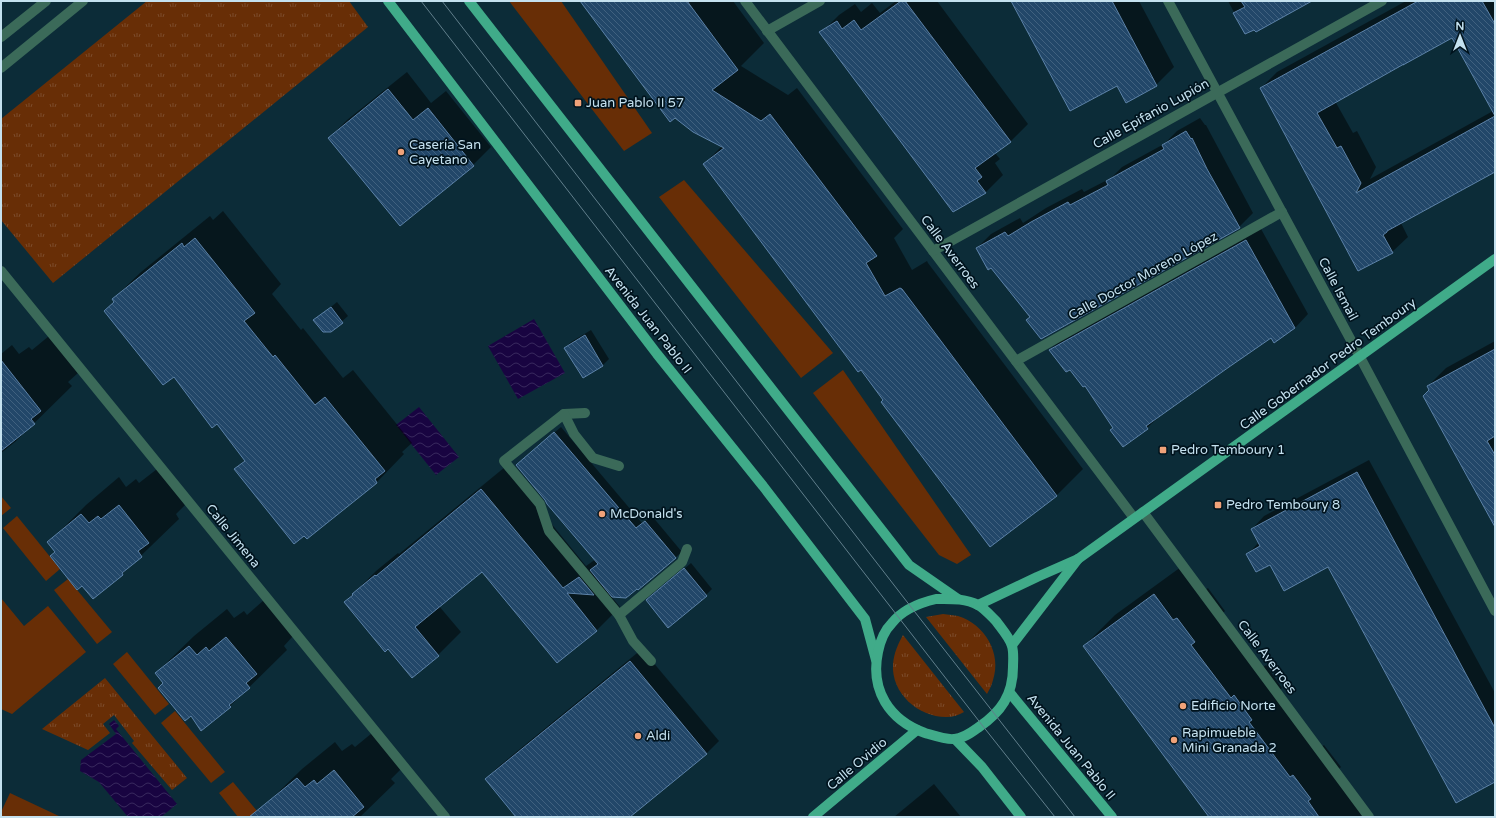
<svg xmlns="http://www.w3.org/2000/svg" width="1496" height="818" viewBox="0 0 1496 818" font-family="'Varela Round',sans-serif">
<defs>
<pattern id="grass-tufts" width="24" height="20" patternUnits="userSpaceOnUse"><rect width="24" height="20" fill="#682e06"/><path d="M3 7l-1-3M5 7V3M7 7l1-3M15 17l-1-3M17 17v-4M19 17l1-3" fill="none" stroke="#7c4c2b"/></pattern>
<pattern id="water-waves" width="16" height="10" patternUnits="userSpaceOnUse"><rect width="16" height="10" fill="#180441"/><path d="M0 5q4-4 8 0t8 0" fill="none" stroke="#38285d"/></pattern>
<pattern id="building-back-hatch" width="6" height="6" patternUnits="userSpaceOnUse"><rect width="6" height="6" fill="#224769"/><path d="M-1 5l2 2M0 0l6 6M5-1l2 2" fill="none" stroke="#40617f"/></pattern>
</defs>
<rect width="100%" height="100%" fill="#0c2c38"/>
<g fill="url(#grass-tufts)">
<path d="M147 1H349L368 27 53 283 1 220V119Z"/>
<path d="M943 614C948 615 954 615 958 616 985 624 1002 654 993 680 992 685 989 690 987 694L926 617Z"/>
<path d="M903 635 964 712C959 715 953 717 946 717 918 717 891 693 893 664 894 653 898 644 903 635Z"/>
<path d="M105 678 187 778 172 790 132 743 134 741 114 715 103 724 110 733 88 750 42 729Z"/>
</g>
<g fill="#682e06">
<path d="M561 1 652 133 624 151 509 1Z"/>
<path d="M684 180 833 353 801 378 659 197Z"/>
<path d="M843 370 971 555 957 564 939 555 813 393Z"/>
<path d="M1 496 11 508 1 516Z"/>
<path d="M17 516 60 569 46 581 3 528Z"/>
<path d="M68 579 112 632 97 644 54 590Z"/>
<path d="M1 598 24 626 48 606 86 652 12 714 1 709Z"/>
<path d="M127 652 169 704 155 715 113 664Z"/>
<path d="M175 711 225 772 211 783 161 723Z"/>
<path d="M233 782 262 817H238L219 793Z"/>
<path d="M10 793 61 817H2L1 812Z"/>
</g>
<g fill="url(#water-waves)">
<path d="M534 319 565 373 518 399 488 346Z"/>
<path d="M419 407 459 457 436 475 396 425Z"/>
<path d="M114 720 119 726 116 729 177 804 161 817H128L99 782 80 771 81 760 116 734 109 724Z"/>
</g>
<g fill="#0007" fill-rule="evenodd">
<path d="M581 1H733L764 43 741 66 788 95 797 88 903 229 894 238 912 270 927 261 928 263 1083 469 1056 496 704 164 722 146Z"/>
<path d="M896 1H937L1028 124 1010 142 995 153 1000 159 995 163 1003 175 985 193 821 33 839 15 855 4 861 12 872 3 880 13Z"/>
<path d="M1012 1H1139L1174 67 1156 85Z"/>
<path d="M1228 1H1311L1245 33Z"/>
<path d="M1406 1H1495V171L1401 223 1408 237 1392 252 1261 88 1277 72ZM1453 37 1493 111 1370 179 1376 167 1357 131 1353 133 1335 101Z"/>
<path d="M407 72 431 103 446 91 491 147 473 165 400 224 329 138 347 120Z"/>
<path d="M1200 118 1205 125H1206L1253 213 1239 227 1031 317 977 248 991 234 1020 218 1023 223 1046 208 1082 189 1084 192 1111 178 1122 167 1164 144 1177 131Z"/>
<path d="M223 211 281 284 272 294 301 330 303 328 343 378 353 370 412 443 402 452 404 454 377 482 307 537 236 469 245 460 217 422 174 375 113 299 141 272 210 216 213 220Z"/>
<path d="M1260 227 1308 314 1295 328 1272 337 1228 366 1161 415 1147 428 1114 427 1085 385 1050 350 1063 337Z"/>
<path d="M337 302 348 316 331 331 321 315Z"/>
<path d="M591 330 609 359 603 365 583 377 565 348 571 342Z"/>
<path d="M49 336 78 373 68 382 72 386 15 442 1 453V354L12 345 19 354 29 347 32 350Z"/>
<path d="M1495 341V526L1428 386 1446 368Z"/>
<path d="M561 427 642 523 652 516 682 552 638 589 637 587 626 597 611 596 620 607 597 630 557 662 482 571 439 606 461 632 438 655 388 648 345 602 376 571 398 553 399 554 505 467 586 566 596 559 517 465Z"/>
<path d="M1369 460 1495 693V781L1329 566 1271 563 1248 554 1259 542 1252 529 1264 516Z"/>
<path d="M157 469 185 505 176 514 179 519 122 574 56 551 49 542 86 505 119 477 126 487 136 479 139 483Z"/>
<path d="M691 563 712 589 706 595H654Z"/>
<path d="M1185 564 1205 590 1208 588 1225 611 1222 614 1262 668 1266 665 1282 688 1279 691 1321 747 1324 745 1341 767 1338 770 1373 817H1211L1084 646 1115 615Z"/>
<path d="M264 600 293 636 284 646 287 650 230 706 191 715 156 673 194 636 227 609 234 618 244 611 247 615Z"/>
<path d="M642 649 719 741 706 754 629 817H517L486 779 498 767Z"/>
<path d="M372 733 401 769 391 779 395 783 360 817H271L264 806 302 769 335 742 342 751 352 744 355 747Z"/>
<path d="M934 784 961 817H894Z"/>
</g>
<g fill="url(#building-back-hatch)" stroke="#5c82a8" fill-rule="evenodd">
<path d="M580 1H687L738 70 712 90 761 121 770 114 877 256 866 263 885 296 900 288 902 289 1057 496 990 547 881 402 883 400 861 370 858 372 703 164 724 148 693 132 675 118 670 122Z"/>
<path d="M901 1H905L1011 142 975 168 982 177 977 181 986 193 953 212 819 32 837 21 842 29 854 20 861 30Z"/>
<path d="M1011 1H1112L1157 86 1126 103 1117 86 1070 111Z"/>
<path d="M1241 1H1312L1256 32 1254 30 1245 34 1233 13 1245 7Z"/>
<path d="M1418 1H1482L1495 24V172L1387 231V232L1383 235 1393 253 1358 271 1260 88ZM1452 38 1495 116 1356 193 1361 183 1341 146 1337 148 1317 113 1404 64 1403 65Z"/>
<path d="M388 89 413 120 428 108 474 166 400 226 328 138Z"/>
<path d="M1186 131 1191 139 1192 138 1207 169 1240 228 1041 339 1026 320 1030 317 991 268 988 270 976 248 1005 232 1008 236 1031 222 1068 202 1070 205 1108 185 1106 181 1164 149 1162 145Z"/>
<path d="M195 238 255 313 244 321 273 357 275 355 315 405 325 397 385 471 375 479 377 483 307 539 304 536 294 544 234 469 245 461 217 424 212 428 174 377 163 385 104 311 114 302 112 299 182 243 184 247Z"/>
<path d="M1246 240 1295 328 1274 343 1271 338 1229 367 1146 426 1148 429 1123 447 1110 430 1113 428 1085 386 1083 387 1070 370 1066 372 1049 350Z"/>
<path d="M331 307 343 323 331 332H323L313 320Z"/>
<path d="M585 335 603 366 583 378 564 348Z"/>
<path d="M1495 349V436L1487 441 1495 455V527L1423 396 1429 390 1427 386Z"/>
<path d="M1 360 41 411 31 419 35 424 1 451Z"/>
<path d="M554 432 636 528 645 521 676 558 638 590 637 589 626 598 612 597 590 570 598 564 547 504 545 500 516 465Z"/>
<path d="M1357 472 1495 728V782L1456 803 1328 567 1284 591 1270 565 1256 572 1246 554 1260 546 1251 529Z"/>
<path d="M481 489 563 588 579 577 594 595 567 593 597 631 557 663 482 572 415 627 439 656 412 678 388 649 385 652 344 602 353 595 352 594 375 575 376 576Z"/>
<path d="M119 505 149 543 138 551 142 557 122 573 123 575 93 599 82 586 77 590 50 556 55 552 47 542 81 514 89 523 98 516 101 519Z"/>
<path d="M684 568 707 596 668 628 646 600Z"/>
<path d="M1154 594 1173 620 1177 618 1195 642 1191 645 1231 698 1234 695 1252 720 1249 722 1290 777 1293 775 1311 799 1308 801 1319 817H1209L1083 646Z"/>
<path d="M226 637 257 674 246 683 250 688 229 705 231 707 201 731 191 716 185 721 158 688 163 683 155 673 189 646 197 655 206 647 209 651Z"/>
<path d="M630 661 707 754 630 817H516L485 779Z"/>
<path d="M334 770 364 807 352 817H249L297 778 305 787 314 780 317 784Z"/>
</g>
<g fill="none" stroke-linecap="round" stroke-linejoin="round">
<g stroke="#3b6a59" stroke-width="10">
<path d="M745 1 1134 518"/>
<path d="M1168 1 1360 357 1495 611"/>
<path d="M767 31 820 1"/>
<path d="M1 37 46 1"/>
<path d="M1 68 83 1"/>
<path d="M933 251 1382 1"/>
<path d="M1 271 445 817"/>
<path d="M1016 361 1282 212"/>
<path d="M585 413 564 414 504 461 540 504 549 531 619 615 633 641 651 661"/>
<path d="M564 414 574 434 593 458 619 466"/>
<path d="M1143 512 1369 817"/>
<path d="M619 615 682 562 687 549"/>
</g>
<g stroke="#40ab89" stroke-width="10">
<path d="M388 1 657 354 763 486 865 619 876 660"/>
<path d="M469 1 909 565 958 599"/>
<path d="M936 599C950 599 965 598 978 605 984 608 991 616 996 621 1001 628 1010 638 1012 646 1014 653 1013 661 1013 667 1013 695 1001 712 979 727 972 732 963 739 954 739 947 740 932 735 925 733 889 720 870 690 878 652 880 642 884 631 892 623 903 609 919 603 936 599Z"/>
<path d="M978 605 1037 577 1078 559 1495 259"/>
<path d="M1012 645 1078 559"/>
<path d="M1010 693 1112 817"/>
<path d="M955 739 982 767 1021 817"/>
<path d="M813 817 917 730"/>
</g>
<g stroke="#617f8c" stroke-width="1">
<path d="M421 1 982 725 1055 817"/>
<path d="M442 1 911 607 1075 817"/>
</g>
</g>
<g fill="#f0a279" stroke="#00131d" stroke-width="1.5">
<rect x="574" y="99" width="8" height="8" rx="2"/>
<circle cx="401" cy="152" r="4"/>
<rect x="1159" y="446" width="8" height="8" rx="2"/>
<rect x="1214" y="501" width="8" height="8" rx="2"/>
<circle cx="602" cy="514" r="4"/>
<circle cx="1183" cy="706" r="4"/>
<circle cx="638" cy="736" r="4"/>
<circle cx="1174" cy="740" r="4"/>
</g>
<g text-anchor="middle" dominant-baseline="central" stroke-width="3.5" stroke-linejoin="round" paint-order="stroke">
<g font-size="13" fill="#c4e1ef" stroke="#00131d" text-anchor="start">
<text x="586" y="103">Juan Pablo II 57</text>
<text x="409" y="145">Casería San<tspan x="409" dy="15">Cayetano</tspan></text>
<text x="1171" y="450">Pedro Temboury 1</text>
<text x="1226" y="505">Pedro Temboury 8</text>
<text x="610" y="514">McDonald's</text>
<text x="1191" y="706">Edificio Norte</text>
<text x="1182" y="733">Rapimueble<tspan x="1182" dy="15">Mini Granada 2</tspan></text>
<text x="646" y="736">Aldi</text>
</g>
<g font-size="13" fill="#c4e1ef" stroke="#00131d">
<text transform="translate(1151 114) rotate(-29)">Calle Epifanio Lupión</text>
<text transform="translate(950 252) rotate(53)">Calle Averroes</text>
<text transform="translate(1143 276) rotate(-29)">Calle Doctor Moreno López</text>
<text transform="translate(1338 289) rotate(62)">Calle Ismail</text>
<text transform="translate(648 320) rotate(52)">Avenida Juan Pablo II</text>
<text transform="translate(1328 364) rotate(-36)">Calle Gobernador Pedro Temboury</text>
<text transform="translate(233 536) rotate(51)">Calle Jimena</text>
<text transform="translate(1267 657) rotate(53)">Calle Averroes</text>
<text transform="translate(1071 747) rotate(51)">Avenida Juan Pablo II</text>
<text transform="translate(857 764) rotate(-40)">Calle Ovidio</text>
</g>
</g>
<rect width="1496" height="818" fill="none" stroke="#c4e1ef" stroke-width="4"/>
<g transform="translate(1460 36)" stroke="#00131d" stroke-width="3" paint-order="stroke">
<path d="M0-3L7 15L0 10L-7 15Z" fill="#c4e1ef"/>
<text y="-6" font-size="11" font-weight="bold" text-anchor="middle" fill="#c4e1ef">N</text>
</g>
</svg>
